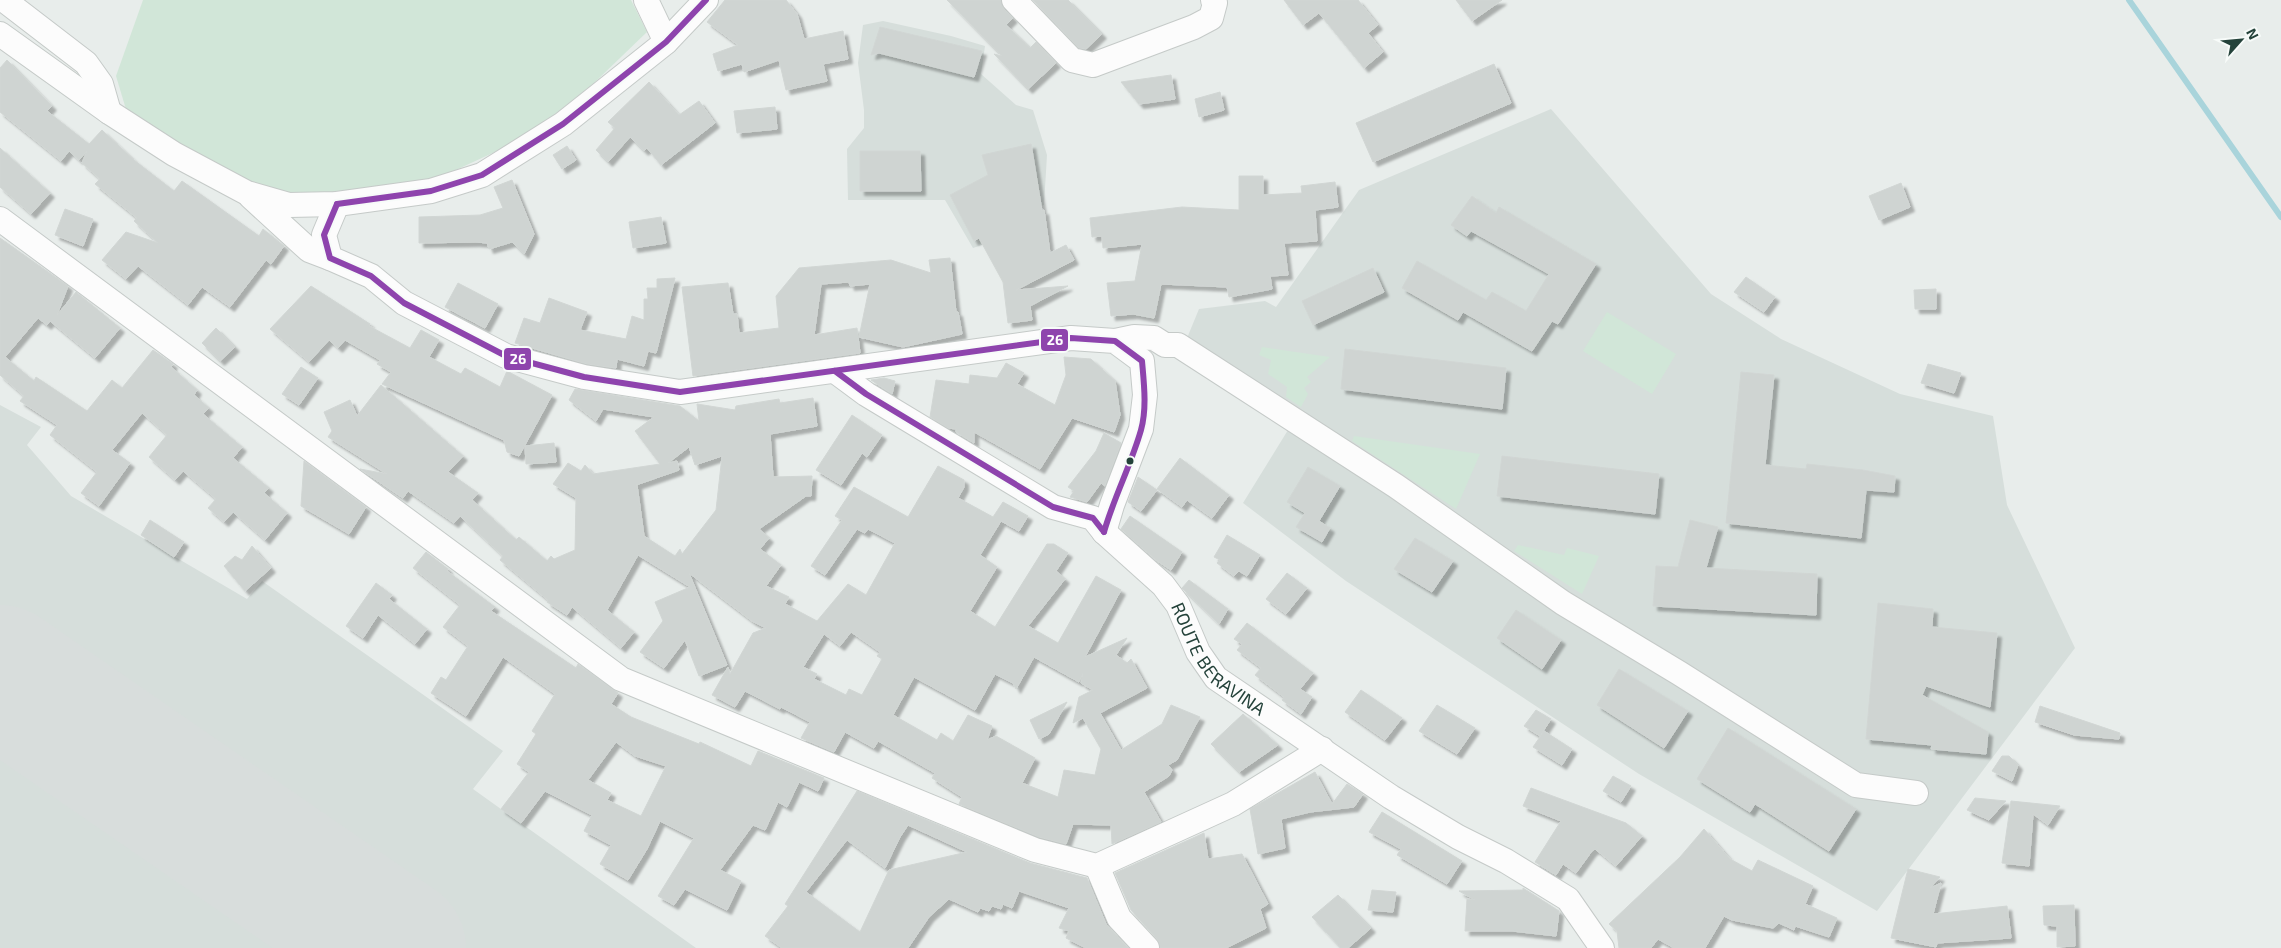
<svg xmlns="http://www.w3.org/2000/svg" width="2281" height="948" viewBox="0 0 2281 948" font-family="'Exo 2',sans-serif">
<defs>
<filter id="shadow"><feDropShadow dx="4.5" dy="4.5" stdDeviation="1" flood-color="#0004"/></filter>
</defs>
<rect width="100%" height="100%" fill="#e8edeb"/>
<g fill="#d6dedb">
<path d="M883 21 951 36 985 46 981 74 1016 105 1033 110 1047 155 1044 205 1020 213 988 243 973 248 945 200H848L847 149 864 128V110L858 63 863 25Z"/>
<path d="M1551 109 1711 294 1781 339 1900 394 1993 416 2007 505 2075 648 1877 911 1639 774 1346 581 1243 503 1288 430 1178 360 1199 309 1265 301 1276 307 1359 190Z"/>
<path d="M0 405 41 427 27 445 71 496 247 599 262 581 503 751 473 789 696 948H0Z"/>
</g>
<g fill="#d1e6d8">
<path d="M143 0H631L647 32 594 83 525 138 445 175 367 197 289 195 229 180 128 116 116 76Z"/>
<path d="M1607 312 1676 354 1652 394 1583 351Z"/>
<path d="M1262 347 1330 357 1307 377 1311 382 1304 388 1308 394 1301 407 1286 397 1287 387 1268 374 1271 360 1259 355Z"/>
<path d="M1354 436 1480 454 1456 509 1352 441Z"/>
<path d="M1518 545 1564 555 1567 548 1599 556 1582 594 1514 551Z"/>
</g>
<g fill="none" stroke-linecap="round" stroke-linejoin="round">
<path stroke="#a9d4db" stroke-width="6" d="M2129 0 2281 217"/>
<path stroke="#d8dddc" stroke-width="140" d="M0 675 396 948"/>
</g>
<g fill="#cfd4d2" stroke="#d1d6d4" fill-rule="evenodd" filter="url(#shadow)">
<path d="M725 0H786L797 14 804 39 843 31 848 59 823 64 827 81 786 90 779 60 744 72 742 64 718 71 713 54 738 45 707 22Z"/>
<path d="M947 0H1001L1004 9 1013 18 1006 25 1030 48 1036 42 1056 63 1028 89 994 54 1002 56Z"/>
<path d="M1033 0H1068L1102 34 1086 49 1079 48Z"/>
<path d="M1284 0H1358L1378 25 1368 33 1383 52 1364 68 1319 13 1303 25Z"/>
<path d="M1456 0H1502L1472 21Z"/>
<path d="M880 27 982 51 974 77 879 53 871 55Z"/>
<path d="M7 60 52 106 47 111 89 144 102 130 134 160 174 191 182 181 259 236 263 229 284 246 271 264 266 260 230 307 202 287 188 305 138 266 126 279 102 260 126 232 158 243 134 221 137 218 95 184 100 179 82 163 87 151 79 160 69 151 61 161 0 112V68Z"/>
<path d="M1494 64 1511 103 1373 162 1356 123Z"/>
<path d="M1171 75 1175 99 1139 104 1121 82Z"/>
<path d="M649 82 679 115 699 101 715 123 661 165 647 148 644 151 630 137 608 162 596 150 615 128 608 122Z"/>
<path d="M1220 92 1224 110 1199 117 1195 99Z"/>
<path d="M775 107 777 129 737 133 734 111Z"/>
<path d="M1031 144 1042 211 1044 210 1050 253 1066 245 1074 260 1016 290 1068 286 1030 306 1032 320 1008 323 1003 282 979 238 974 241 950 195 988 175 982 155Z"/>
<path d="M567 146 576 160 562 169 553 155Z"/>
<path d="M0 148 50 193 31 214 0 187Z"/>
<path d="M860 151H920L921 191H860Z"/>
<path d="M1239 176H1263V195L1302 193 1301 186 1335 182 1338 207 1315 210 1317 241 1284 243 1288 275 1270 276 1272 289 1229 297 1227 287 1161 284 1154 318 1133 314 1111 316 1107 283 1135 281 1142 244 1103 248 1102 236 1092 237 1090 218 1182 207 1239 210Z"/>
<path d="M512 180 534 234 524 254 512 242 489 249 487 243 476 242 419 243V217L480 215 503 208 494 187Z"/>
<path d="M1901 183 1910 207 1879 220 1869 196Z"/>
<path d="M1472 196 1496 213 1499 207 1596 264 1558 324 1552 321 1532 351 1463 312 1458 320 1402 288 1417 261 1486 300 1492 292 1526 311 1549 274 1471 231 1467 236 1451 225Z"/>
<path d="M65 209 93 219 83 246 55 235Z"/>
<path d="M661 217 666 243 633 248 629 222Z"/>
<path d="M0 238 68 286 57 315 76 292 120 328 95 358 50 321 47 325 38 318 5 357 34 381 36 377 87 411 112 380 122 388 153 350 173 364 171 367 197 390 194 395 209 408 203 414 242 447 233 458 269 488 264 493 287 513 265 540 233 512 224 522 208 508 216 499 183 471 175 480 149 457 167 435 142 413 112 450 130 463 99 506 81 493 97 472 50 435 57 425 20 401 24 396 0 375Z"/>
<path d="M950 258 956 312H958L962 334 903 347 859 337 870 284 850 286 849 282 821 284 814 335 857 328 860 353 693 376 682 287 728 283 733 314H737L739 333 779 328 776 296 799 268 891 260 931 273 929 260Z"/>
<path d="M1373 268 1384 292 1313 325 1302 301Z"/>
<path d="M1746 277 1775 297 1764 312 1734 292Z"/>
<path d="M675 278 656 353 648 351 644 366 617 359 616 368 587 364 515 343 524 318 540 323 549 298 587 312 580 330 626 339 632 316 644 320V299H648L647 288H657V279Z"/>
<path d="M458 283 498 304 485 328 445 307Z"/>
<path d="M311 286 370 324 369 326 410 348 421 330 439 340 429 357 461 374 465 368 500 387 507 371 552 395 519 456 507 452 504 440 382 384 391 372 377 364 380 360 345 340 338 348 329 340 309 362 270 329Z"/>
<path d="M1936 289V309H1915L1914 290Z"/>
<path d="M216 328 235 347 220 361 202 343Z"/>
<path d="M1345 349 1506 368 1502 409 1341 389Z"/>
<path d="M1064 357 1091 359 1115 381 1120 415 1114 432 1072 418 1040 469 974 432V443L956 432V429L948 428 930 417 936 380 969 384 970 375 997 378 1006 363 1024 373 1017 384 1055 405 1066 375Z"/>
<path d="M1928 364 1961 373 1954 393 1921 383Z"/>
<path d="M301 367 318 378 299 405 282 394Z"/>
<path d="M1741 372 1774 375 1765 465 1806 469 1807 464 1863 470 1895 476 1894 492 1866 490 1861 538 1726 523Z"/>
<path d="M884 378 895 381 892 394 871 380Z"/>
<path d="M381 385 463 456 448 472 478 493 472 500 516 540 519 537 547 561 551 556 554 559 575 550 576 498 553 484 568 463 581 471 585 465 593 474 660 464 635 431 654 417 603 409 596 421 569 400 575 389 680 406 699 421 697 404 735 410 736 406 779 399 780 403 813 398 817 426 770 434 773 477 812 476 811 496H806L759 529 769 538 760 549 781 565 766 586 789 597 785 604 817 621 848 584 866 595 895 543 868 529 865 533 857 529 825 575 811 566 842 520 835 516 854 487 908 517 938 466 964 480V487L958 498 993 517 1003 502 1028 516 1019 531 1001 521 980 555 997 567 970 611 995 627 1047 544H1054L1068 553 1056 571 1065 579 1028 626 1058 643 1096 576 1121 590 1085 657 1127 638 1116 655 1127 663 1131 659 1147 688 1100 713 1121 750 1162 724 1171 705 1200 717 1177 760 1168 765 1172 770 1169 776 1144 792 1161 822 1112 844 1111 825 1073 824 1066 844 1039 837 959 804 962 797 932 778 935 773 878 741 874 748 845 732 834 752 801 738 810 722 781 707 780 709 745 691 735 707 712 695 728 667 730 674 753 633 766 628 752 621 689 573 727 665 699 676 685 640 664 668 640 652 663 621 655 602 690 587 638 555 607 610 634 632 621 648 572 607 567 615 547 602 548 600 500 560 503 556 460 516 454 523 408 491 403 498 360 469 387 474 328 437 332 431 324 412 350 400 357 416ZM689 447 695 465 722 456 716 510 682 554 680 549 675 556 644 536 637 485H636L679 470 677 461 668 463ZM851 632 880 652 877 656 882 659 862 695 849 689 846 695 814 679 817 674 803 667 824 634 840 646ZM1034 657 1079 682 1083 673 1081 683 1093 690 1079 697 1073 723 1083 718 1101 749 1095 775 1064 770 1058 797 1022 783 1035 758 996 736 987 740 992 726 968 715 953 741 941 733 937 740 893 715 914 677 975 710 995 674 1013 683 1016 689Z"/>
<path d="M852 415 882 435 867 457 862 453 841 485 816 470Z"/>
<path d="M1104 433 1121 443 1105 486 1101 483 1087 502 1070 497 1074 491 1068 487 1096 451Z"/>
<path d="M554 443 556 462 526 464 525 446Z"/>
<path d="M1502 456 1659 474 1655 514 1497 496Z"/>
<path d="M1180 458 1229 495 1212 518 1187 500 1182 507 1157 489Z"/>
<path d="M304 461 366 507 349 534 301 506Z"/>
<path d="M1308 467 1340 486 1319 521 1330 528 1322 542 1296 527 1305 513 1287 502Z"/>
<path d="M1138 477 1157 490 1141 511 1128 502Z"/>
<path d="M1130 516 1182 552 1171 570 1156 560 1121 529Z"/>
<path d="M150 520 184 542 174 557 141 535Z"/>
<path d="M1690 520 1718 527 1706 568 1817 574 1816 615 1653 606 1656 566 1678 567Z"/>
<path d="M1227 535 1260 555 1247 576 1239 571 1234 576 1217 563 1220 560 1214 557Z"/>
<path d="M1415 538 1453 561 1432 592 1394 569Z"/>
<path d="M252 546 271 568 245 591 224 566 235 556 242 560Z"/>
<path d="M426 552 448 569 447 571 495 607 491 611 576 668 578 664 618 693 611 704 631 717 699 744 700 742 751 766 758 751 824 778 818 791 799 782 787 807 778 802 765 830 753 825 720 870 741 881 727 910 685 889 674 905 658 896 694 838 660 821 647 849 628 880 600 864 611 845 584 831 592 815 545 791 521 823 501 809 529 772 517 764 536 734 532 731 555 694 503 657 466 716 431 693 441 677 446 680 468 646 443 627 460 605 413 568ZM616 742 635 756 666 766 641 816 607 800 611 793 588 780Z"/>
<path d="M1287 573 1307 588 1286 614 1266 599Z"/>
<path d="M1189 580 1228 609 1219 624 1182 588Z"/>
<path d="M376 583 392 595 389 599 427 629 415 644 378 615 363 638 346 626Z"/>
<path d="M1878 603 1933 609 1932 627 1997 633 1990 707 1926 686 1922 695 1988 732 1986 754 1931 749 1932 745 1866 739Z"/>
<path d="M1516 610 1561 640 1542 669 1497 638Z"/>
<path d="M1247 623 1313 673 1300 689 1312 697 1301 714 1282 700 1284 697 1255 675 1261 668 1237 650 1242 644 1234 639Z"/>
<path d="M1619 669 1688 711 1664 748 1597 705Z"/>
<path d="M1361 690 1402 718 1385 740 1345 712Z"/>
<path d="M1067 702 1049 734 1039 739 1030 720Z"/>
<path d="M1437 705 1475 728 1457 754 1419 731Z"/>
<path d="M2040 706 2120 733 2119 739 2074 735 2035 722Z"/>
<path d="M1536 710 1551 719 1540 736 1524 726Z"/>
<path d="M1243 714 1278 745 1239 772 1211 744Z"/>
<path d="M1728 728 1856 809 1829 851 1755 804 1750 812 1697 779Z"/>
<path d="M1544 731 1572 749 1562 765 1533 747Z"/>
<path d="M2002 756H2009L2018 765 2012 781 1992 771Z"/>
<path d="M1315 772 1332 804 1347 784 1363 794 1354 807 1310 812 1281 819 1285 848 1258 854 1250 809Z"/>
<path d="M1613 776 1631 786 1621 802 1603 791Z"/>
<path d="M1531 788 1626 823 1642 836 1616 866 1595 849 1592 851 1576 873 1563 864 1556 875 1535 862 1561 821 1523 806Z"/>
<path d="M857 791 1030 863 1087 878 1106 924 1128 948H1086L1066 938 1069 931 1059 928 1069 908 1019 891 1012 908 1003 904 1001 909 992 906 989 911 980 908 978 912 949 899 929 917 908 948H782L765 936 788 906 785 904ZM908 825 967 852 889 870 860 932 806 892 847 840 885 868 900 837Z"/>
<path d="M1975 798 2006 801 1989 820 1967 810Z"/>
<path d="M2011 801 2060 806 2048 825 2033 814 2029 866 2002 863Z"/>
<path d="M1382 812 1462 861 1447 884 1397 855 1401 849 1369 832Z"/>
<path d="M1704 829 1730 859 1752 871 1758 860 1813 886 1805 904 1837 918 1829 937 1795 926 1794 930 1779 923 1773 928 1732 920 1724 916 1705 948H1674L1658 939 1651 948H1619L1617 931 1609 924 1680 857Z"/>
<path d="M1204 833 1208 859 1242 854 1268 904 1260 909 1266 928 1226 948H1160L1157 939 1131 910 1115 873Z"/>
<path d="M1908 869 1940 877 1930 888 1941 883 1933 914 2007 906 2011 938 1937 943 1936 947 1891 938Z"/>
<path d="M1523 888 1559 911 1556 936 1512 931H1465L1467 899 1475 900 1459 891 1523 890Z"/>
<path d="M1372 890 1396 892 1393 912 1368 910Z"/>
<path d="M1338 895 1371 928 1348 948H1341L1312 917Z"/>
<path d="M2074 905 2075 946 2057 947V926L2044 925 2043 906Z"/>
</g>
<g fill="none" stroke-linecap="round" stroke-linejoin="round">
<g stroke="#c5cac8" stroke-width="26">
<g id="minor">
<path d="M4 0 86 63 101 84 109 112"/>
<path d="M646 0 666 42"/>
<path d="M1014 0 1072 60 1093 65 1194 27 1211 18 1215 3 1213 0"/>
<path d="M0 34 109 112 174 154 247 193 289 205 337 204 431 191 482 175 563 124 666 42 706 0"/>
<path d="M251 197 309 250 330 258"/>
<path d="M337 204 324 235 330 258 371 276 404 303 506 356 584 377 680 392 1071 338 1115 341 1142 361 1145 395 1141 429 1112 505 1104 532"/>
<path d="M0 219 621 679 1035 850 1097 866 1233 804 1322 749"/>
<path d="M1115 341 1134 337 1154 338 1165 345H1178L1396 486 1563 603 1679 673 1856 785 1916 793"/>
<path id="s1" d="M835 371 866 394 1053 507 1093 518 1104 532 1163 585 1178 605 1198 652 1216 678 1391 797 1458 837 1506 861 1568 899 1602 948"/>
<path d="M1097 866 1119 918 1147 948"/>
</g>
</g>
<use href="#minor" stroke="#fcfcfc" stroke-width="24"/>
<g stroke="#f7fbf9" stroke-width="10">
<g id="bus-1">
<path d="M337 204 324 235 330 258 371 276 404 303 506 356 584 377 680 392 1071 338 1115 341 1142 361C1144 384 1147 408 1141 430 1131 465 1114 497 1104 532"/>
<path d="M337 204 431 191 482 175 563 124 666 42 706 0"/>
<path d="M835 371 866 394 1053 507 1093 518 1104 532"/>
</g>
</g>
<use href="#bus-1" stroke="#8e44ad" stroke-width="6"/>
</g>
<circle fill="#24423a" stroke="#f7fbf9" stroke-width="2" cx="1130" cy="461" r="4.5"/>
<g text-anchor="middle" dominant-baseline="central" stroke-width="4" stroke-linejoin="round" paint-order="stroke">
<g font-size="18" fill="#24423a" stroke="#f7fbf9">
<text stroke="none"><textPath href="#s1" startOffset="490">ROUTE BERAVINA</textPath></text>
</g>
</g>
<g stroke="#f7fbf9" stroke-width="2">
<rect x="1040" y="328" width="29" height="24" rx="5" fill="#8e44ad"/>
<rect x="503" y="347" width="29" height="24" rx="5" fill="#8e44ad"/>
</g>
<g font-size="14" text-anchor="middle" font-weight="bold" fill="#fff">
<text x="1055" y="345">26</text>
<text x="518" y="364">26</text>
</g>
<g transform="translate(2241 40) rotate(63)" stroke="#f7fbf9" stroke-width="4" paint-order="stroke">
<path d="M0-4L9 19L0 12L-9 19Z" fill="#24423a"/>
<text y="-8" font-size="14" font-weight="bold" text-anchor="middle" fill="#24423a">N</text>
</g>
</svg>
